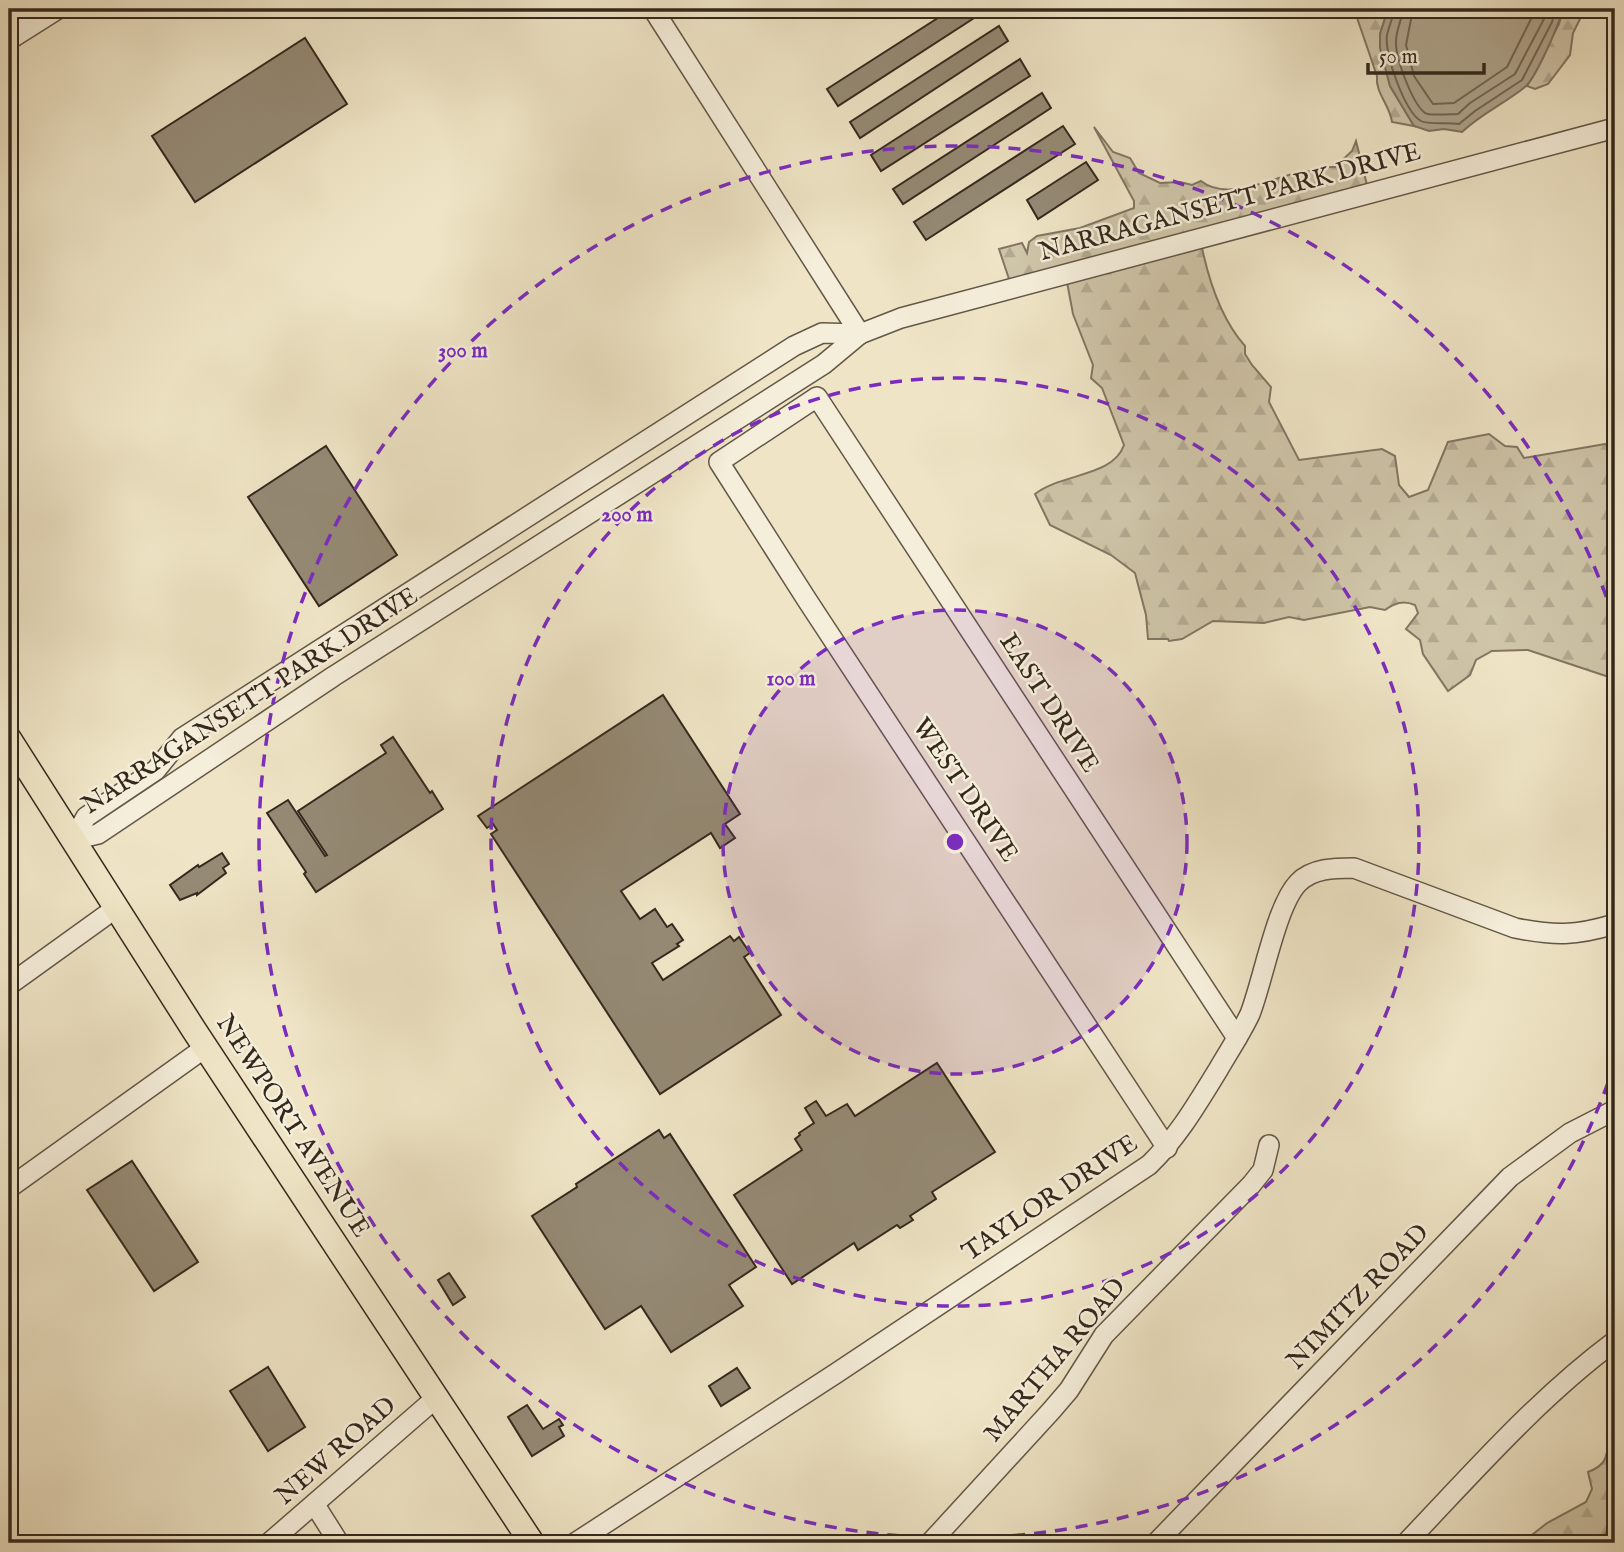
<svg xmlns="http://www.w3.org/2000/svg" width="1624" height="1552" viewBox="0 0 1624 1552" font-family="'IM FELL English',serif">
<defs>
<pattern id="forest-firs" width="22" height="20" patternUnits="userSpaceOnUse" patternTransform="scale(1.75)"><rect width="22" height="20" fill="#cfc5a9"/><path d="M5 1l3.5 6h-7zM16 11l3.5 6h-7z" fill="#b2a991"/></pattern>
</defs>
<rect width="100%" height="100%" fill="#efe5c6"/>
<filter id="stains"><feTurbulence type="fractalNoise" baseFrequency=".00286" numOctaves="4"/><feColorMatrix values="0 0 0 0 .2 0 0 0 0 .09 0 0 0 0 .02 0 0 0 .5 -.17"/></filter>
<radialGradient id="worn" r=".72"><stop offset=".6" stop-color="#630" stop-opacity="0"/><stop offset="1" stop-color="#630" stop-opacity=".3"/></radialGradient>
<g fill="url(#forest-firs)" stroke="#827663" stroke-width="2">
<path d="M1354 9H1388L1380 34 1390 86 1414 126 1392 122C1390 105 1375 93 1377 76Z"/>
<path d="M1563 9H1585L1573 33 1570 55 1548 84 1535 89 1527 86 1559 24Z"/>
<path d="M1094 127 1113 152 1130 158 1139 173 1160 183 1180 182 1192 185 1201 181C1226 201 1268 180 1296 173 1310 173 1321 166 1335 167L1352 151 1356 141 1370 197 1201 243C1208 278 1221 319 1245 346V354L1252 365 1271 387 1269 402 1299 460 1382 449 1395 456 1399 485 1409 497 1428 490 1448 442 1489 434 1505 446 1517 447 1524 458 1605 444 1615 447V679L1528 650 1492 651 1476 660 1470 675 1448 691 1423 654 1420 640 1406 629 1418 613 1415 605C1403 600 1395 603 1385 610L1370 607 1304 620 1289 617 1264 623 1213 621 1182 639 1169 641 1168 639H1148L1146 615 1135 573 1111 555 1050 525 1035 494C1062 473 1113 477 1124 445L1102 388 1091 378 1093 365 1073 314 1066 277 1011 285 999 249 1022 243 1027 253 1029 242 1037 236 1080 228 1134 208V201Z"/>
<path d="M1615 1433C1615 1468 1624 1517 1598 1543H1522L1547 1523 1586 1502 1592 1489 1588 1472C1609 1464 1606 1455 1610 1434Z"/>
</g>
<path fill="#afa58d" stroke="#7e7360" stroke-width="2" d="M1388 9H1563C1559 24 1536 78 1525 87 1504 104 1482 113 1462 132L1444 129 1429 131 1414 126 1390 86 1380 48V34Z"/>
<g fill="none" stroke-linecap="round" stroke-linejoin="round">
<g stroke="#726655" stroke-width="2">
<path d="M1394 9C1393 18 1389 26 1387 35 1384 54 1405 112 1421 121 1428 125 1448 122 1459 124L1475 111 1522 80 1552 22 1556 9"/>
<path d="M1403 9C1402 20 1396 30 1396 41 1395 57 1412 103 1425 113 1428 116 1452 114 1458 114L1470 103 1515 74 1544 19 1547 9"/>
<path d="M1413 9 1406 45 1414 76 1433 104 1454 103 1507 67 1536 9"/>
</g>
</g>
<g fill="#958a75" stroke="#34281d" stroke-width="2">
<path d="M952 9H988L838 106 827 89Z"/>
<path d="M999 26 1008 41 860 138 850 122Z"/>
<path d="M305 38 347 104 195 202 152 136Z"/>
<path d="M1020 59 1030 76 881 171 871 155Z"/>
<path d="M1042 93 1051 108 903 204 893 189Z"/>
<path d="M1063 126 1075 144 926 240 914 222Z"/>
<path d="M1086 162 1098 180 1038 219 1027 200Z"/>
<path d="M326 446 397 555 319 606 248 497Z"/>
<path d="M663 695 740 814 725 824 735 838 720 848 711 833 621 891 640 919 655 909 667 927 672 924 683 940 677 944 679 946 652 963 663 980 730 936 734 941 739 937 750 953 744 957 781 1015 660 1094 491 834 497 830 493 824 487 828 478 816Z"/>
<path d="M393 737 430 793 432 791 443 809 316 892 304 874 306 872 267 813 288 800 325 856 327 855 298 811 386 753 381 745Z"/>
<path d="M222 853 229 864 223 868 226 873 197 895V893L180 900 170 885 198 865 199 867Z"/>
<path d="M937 1063 995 1152 932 1192 936 1199 910 1216 913 1220 900 1228 897 1225 858 1250 854 1243 792 1284 734 1195 802 1150 795 1139 800 1135 799 1133 814 1123 805 1108 816 1101 826 1116 847 1104 855 1116Z"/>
<path d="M659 1130 664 1138 670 1134 756 1267 729 1285 743 1306 671 1352 641 1306 605 1329 532 1216 577 1187 576 1184Z"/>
<path d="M132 1161 198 1262 154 1291 87 1190Z"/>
<path d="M449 1273 465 1297 453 1305 438 1280Z"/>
<path d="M268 1367 305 1427 268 1451 230 1391Z"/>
<path d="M737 1368 750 1388 721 1406 709 1386Z"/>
<path d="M527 1405 543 1429 559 1419 563 1425 559 1427 564 1436 532 1456 508 1417Z"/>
</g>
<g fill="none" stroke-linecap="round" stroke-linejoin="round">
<g stroke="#635747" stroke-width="22">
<g id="minor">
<path d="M9 9 22 31"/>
<path d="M653 9 860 334"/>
<path d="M9 40 58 9"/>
<path d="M73 840 98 834 334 676 824 364 860 334 901 318 1615 128"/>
<path d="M73 840 86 817 156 770 182 738 794 346 822 333 860 334"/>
<path d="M9 985 116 908"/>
<path d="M1167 1148 807 600 719 462 817 397 1237 1038"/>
<path d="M9 1188 206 1047"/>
<path d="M315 1505 339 1543"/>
<path d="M269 1543 436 1398"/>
<path d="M575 1543 835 1374 1149 1165C1178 1137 1197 1104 1218 1070 1229 1051 1241 1033 1250 1014 1263 981 1276 906 1298 883 1312 868 1335 868 1354 868L1515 928C1555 936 1575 936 1615 924"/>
<path d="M930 1543 1051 1411 1069 1390 1104 1335 1251 1185 1263 1170 1269 1145"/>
<path d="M1156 1543 1510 1177 1570 1133 1615 1110"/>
<path d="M1406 1543C1473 1473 1537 1399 1615 1341"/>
</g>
</g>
<g stroke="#34281d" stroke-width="27">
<path id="major" d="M9 739 194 1030 532 1543"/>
</g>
<use href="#minor" stroke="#f5eeda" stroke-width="19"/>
<use href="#major" stroke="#efe5c6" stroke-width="24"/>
</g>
<circle cx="955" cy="842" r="232" fill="#7b2cbf" fill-opacity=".12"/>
<g fill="none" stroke="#7b2cbf" stroke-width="3.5" stroke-dasharray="12 9">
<circle cx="955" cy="842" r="232"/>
<circle cx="955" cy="842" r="464"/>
<path d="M1615 1063A696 696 0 1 1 1615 621"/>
</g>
<g text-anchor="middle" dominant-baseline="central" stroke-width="5" stroke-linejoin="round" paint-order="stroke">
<g font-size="26" fill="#34281d" stroke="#f5eeda">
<text transform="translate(1230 202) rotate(-15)">NARRAGANSETT PARK DRIVE</text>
<text transform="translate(250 701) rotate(-33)">NARRAGANSETT PARK DRIVE</text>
<text transform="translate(1049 703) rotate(57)">EAST DRIVE</text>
<text transform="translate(965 790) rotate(56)">WEST DRIVE</text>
<text transform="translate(293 1126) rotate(57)">NEWPORT AVENUE</text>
<text transform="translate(1050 1198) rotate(-34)">TAYLOR DRIVE</text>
<text transform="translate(1358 1297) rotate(-46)">NIMITZ ROAD</text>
<text transform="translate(1055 1360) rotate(-50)">MARTHA ROAD</text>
<text transform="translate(336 1451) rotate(-41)">NEW ROAD</text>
</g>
</g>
<circle cx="955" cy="842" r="10" fill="#7b2cbf" stroke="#f5eeda" stroke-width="3.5"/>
<g font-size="21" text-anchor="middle" font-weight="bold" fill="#7b2cbf" stroke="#f5eeda" stroke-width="5" stroke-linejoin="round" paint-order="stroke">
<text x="463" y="357">300 m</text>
<text x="627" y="521">200 m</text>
<text x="791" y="685">100 m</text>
</g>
<rect width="1624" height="1552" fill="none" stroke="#efe5c6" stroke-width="35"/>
<rect x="10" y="10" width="1603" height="1531" fill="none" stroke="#34281d" stroke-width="3.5"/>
<rect x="18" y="18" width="1589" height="1517" fill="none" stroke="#34281d" stroke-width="2"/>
<path d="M1368 63v10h116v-10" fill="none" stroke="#34281d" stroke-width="3.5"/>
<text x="1379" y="63" font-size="21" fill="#34281d" stroke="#f5eeda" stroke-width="5" paint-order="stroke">50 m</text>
<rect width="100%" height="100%" filter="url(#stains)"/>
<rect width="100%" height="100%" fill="url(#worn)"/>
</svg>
